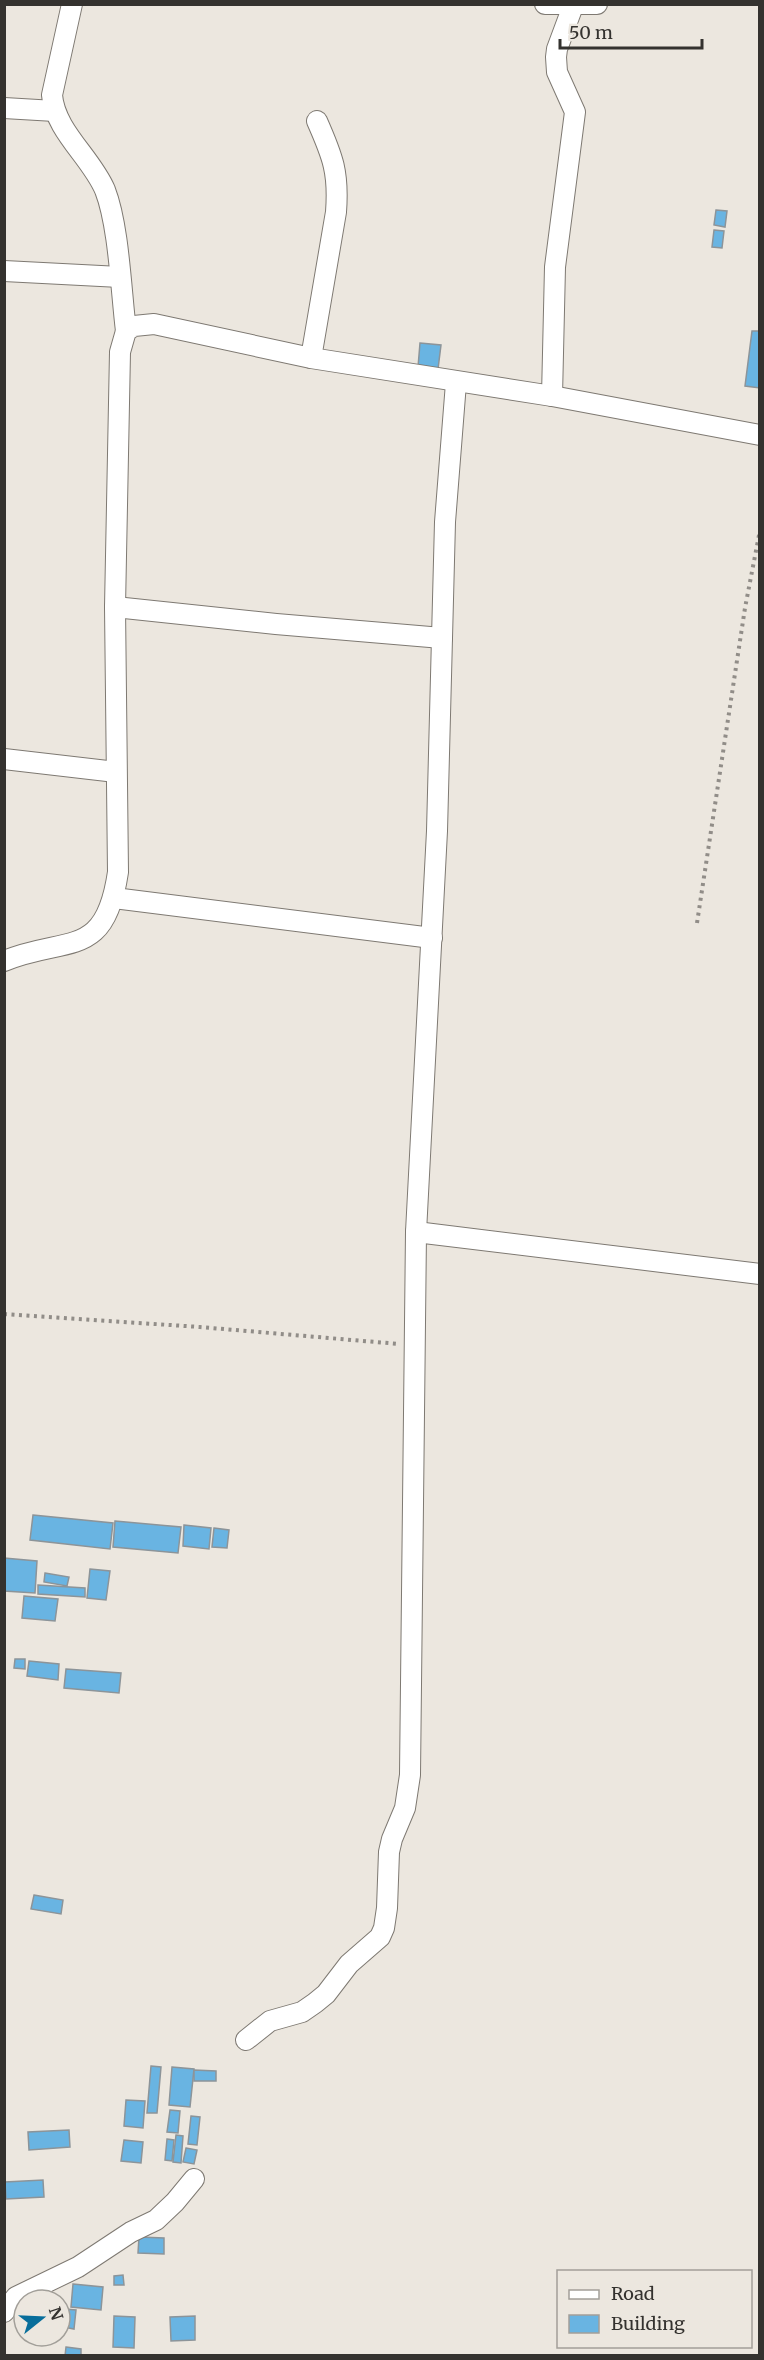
<svg xmlns="http://www.w3.org/2000/svg" width="764" height="2360" viewBox="0 0 764 2360" font-family="Merriweather,serif">
<rect width="100%" height="100%" fill="#ece7df"/>
<g fill="#69b4e2" stroke="#8c9499" stroke-width="1.5">
<path d="M716 210 727 211 725 227 714 225Z"/>
<path d="M714 230 724 231 722 248 712 247Z"/>
<path d="M752 331H760V388L745 386Z"/>
<path d="M420 343 441 345 438 369 418 367Z"/>
<path d="M33 1515 113 1523 110 1549 30 1540Z"/>
<path d="M115 1521 181 1527 178 1553 113 1547Z"/>
<path d="M184 1525 211 1528 209 1549 183 1546Z"/>
<path d="M214 1528 229 1530 227 1548 212 1547Z"/>
<path d="M4 1558 37 1561 35 1593 4 1591Z"/>
<path d="M90 1569 110 1571 106 1600 87 1598Z"/>
<path d="M45 1573 69 1577 67 1586 44 1582Z"/>
<path d="M38 1585 85 1588V1597L38 1594Z"/>
<path d="M24 1596 58 1599 55 1621 22 1618Z"/>
<path d="M15 1659H25V1669L14 1668Z"/>
<path d="M29 1661 59 1664 58 1680 27 1676Z"/>
<path d="M66 1669 121 1673 119 1693 64 1688Z"/>
<path d="M34 1895 63 1900 61 1914 31 1909Z"/>
<path d="M151 2066 161 2067 157 2113H147Z"/>
<path d="M172 2067 194 2069 190 2107 169 2105Z"/>
<path d="M194 2070 216 2071V2081H194Z"/>
<path d="M126 2100 145 2101 143 2128 124 2126Z"/>
<path d="M170 2110 180 2111 178 2133 167 2132Z"/>
<path d="M191 2116 200 2117 197 2145 188 2144Z"/>
<path d="M69 2130 70 2147 29 2150 28 2132Z"/>
<path d="M176 2135 183 2136 181 2163 173 2162Z"/>
<path d="M167 2139 174 2140 172 2161 165 2160Z"/>
<path d="M124 2140 143 2142 141 2163 121 2161Z"/>
<path d="M186 2148 197 2150 194 2164 183 2162Z"/>
<path d="M43 2180 44 2197 6 2199 5 2182Z"/>
<path d="M139 2237 164 2238V2254L138 2253Z"/>
<path d="M123 2275 124 2285H114V2276Z"/>
<path d="M73 2284 103 2287 101 2310 71 2307Z"/>
<path d="M65 2309 76 2310 74 2329 63 2327Z"/>
<path d="M114 2316 135 2317 134 2348 113 2347Z"/>
<path d="M195 2316V2340L171 2341 170 2317Z"/>
<path d="M66 2347 81 2349V2356H65Z"/>
</g>
<g fill="none" stroke-linecap="round" stroke-linejoin="round">
<g stroke="#7e7972" stroke-width="22">
<g id="street">
<path d="M72 4 52 95C55 131 91 157 105 190 119 226 121 291 126 331"/>
<path d="M545 4H597"/>
<path d="M4 108 55 111"/>
<path d="M4 271 120 277"/>
<path d="M311 358 336 212C339 173 333 157 317 121"/>
<path d="M552 396 555 267 575 112 557 72 556 57 557 49 573 6"/>
<path d="M115 607 276 624 442 638"/>
<path d="M4 759 116 772"/>
<path d="M114 898 432 938"/>
<path d="M4 961C67 935 105 961 118 872L115 607 120 352 126 331 134 326 154 324 311 358 552 396 760 435"/>
<path d="M416 1232 760 1274"/>
<path d="M246 2040 270 2021 302 2012 315 2003 326 1994 349 1964 380 1937 384 1928 387 1908 389 1852 392 1839 405 1808 410 1775 416 1232 437 831 445 522 456 383"/>
<path d="M4 2312 16 2297 78 2267 131 2232 156 2220 175 2202 194 2179"/>
</g>
</g>
<g stroke="#918d88" stroke-width="4" stroke-dasharray="3 4.5" stroke-linecap="butt">
<path d="M697 923 745 608 760 530"/>
<path d="M4 1314 200 1327 399 1344"/>
</g>
<use href="#street" stroke="#fff" stroke-width="20"/>
</g>
<rect width="764" height="2360" fill="none" stroke="#34322f" stroke-width="12"/>
<rect x="557" y="2270" width="195" height="78" fill="#ece7df" stroke="#a29f99" stroke-width="1.5"/>
<rect x="569" y="2290" width="30" height="9" fill="#ffffff" stroke="#a29f99" stroke-width="1.5"/>
<text x="611" y="2300" font-size="18" fill="#34322f">Road</text>
<rect x="569" y="2315" width="30" height="18" fill="#69b4e2" stroke="#a29f99" stroke-width="1.5"/>
<text x="611" y="2330" font-size="18" fill="#34322f">Building</text>
<g transform="translate(42 2318) rotate(72)"><circle r="28" fill="#ece7df" stroke="#a29f99" stroke-width="1.5"/>
<path d="M0-4.5L10 22L0 15L-10 22Z" fill="#086e9b"/>
<text y="-9" font-size="16" font-weight="bold" text-anchor="middle" fill="#34322f">N</text>
</g>
<path d="M560 39v9h142v-9" fill="none" stroke="#34322f" stroke-width="3"/>
<text x="569" y="39" font-size="18" fill="#34322f" stroke="#ece7df" stroke-width="4.5" paint-order="stroke">50 m</text>
</svg>
